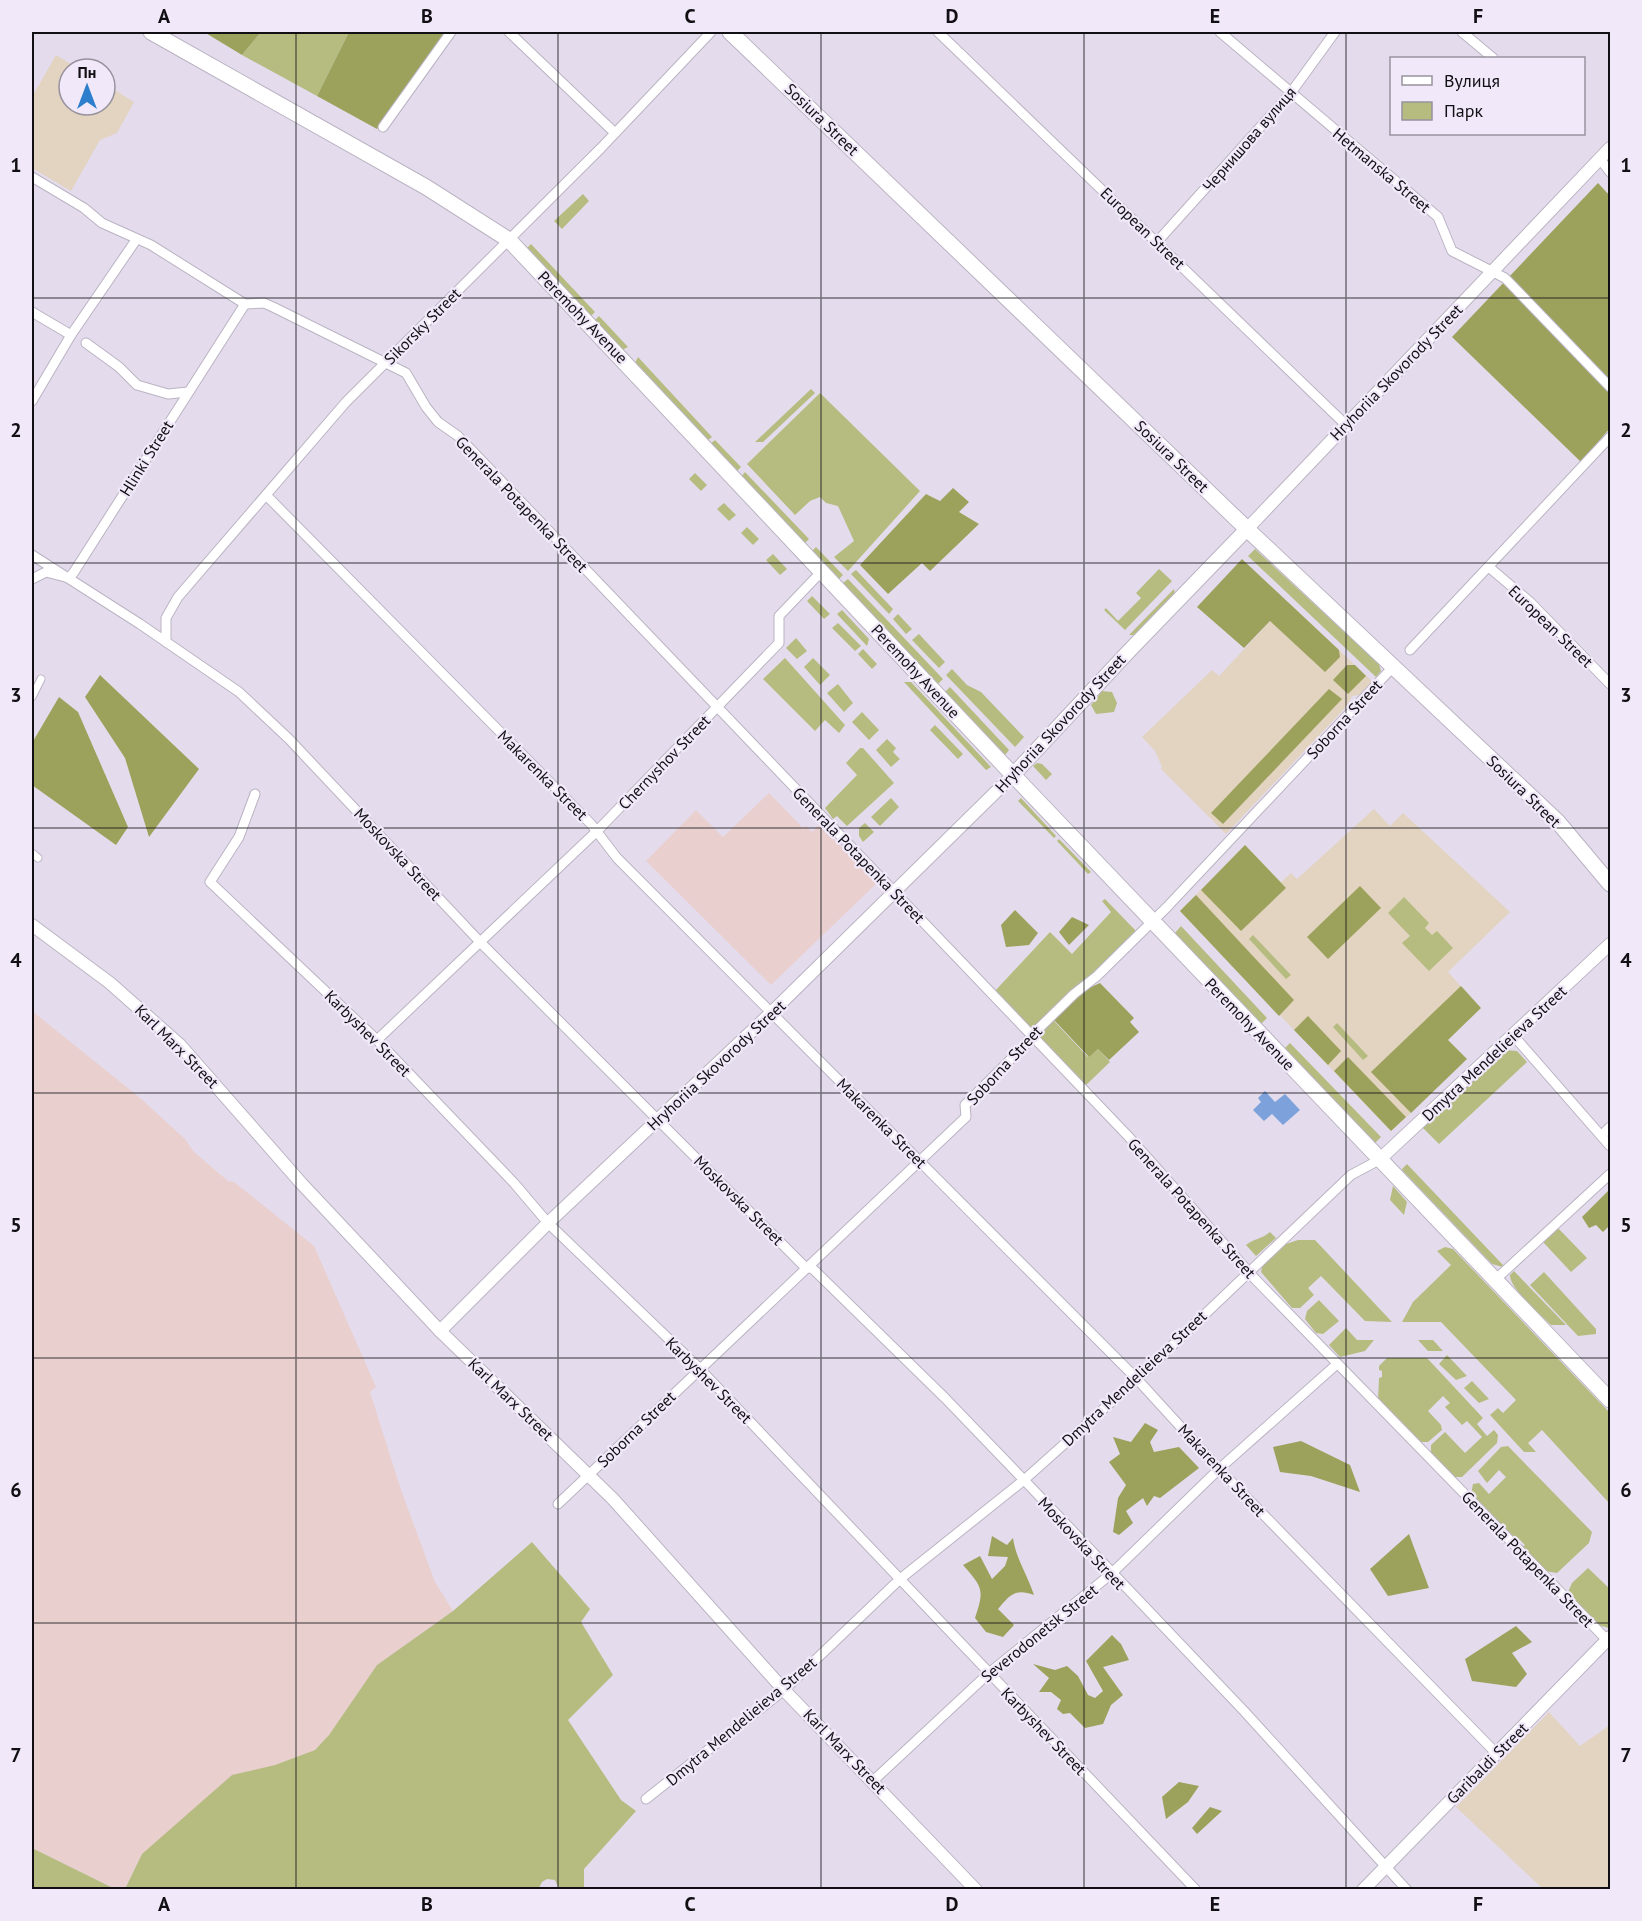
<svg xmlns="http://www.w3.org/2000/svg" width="1642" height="1921" viewBox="0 0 1642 1921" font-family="'PT Sans',sans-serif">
<rect width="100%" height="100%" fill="#e4dcec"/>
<g fill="#e9cfce">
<path d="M769 793 803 828 806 826 812 832 819 825 878 882 771 985 646 861 696 810 723 837Z"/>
<path d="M32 1011 139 1097 185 1139 194 1152 228 1181 234 1182 314 1246 376 1387 370 1392 401 1490 435 1582 453 1611 377 1665 329 1735 315 1750 275 1765 142 1854 125 1889H115L32 1848Z"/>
</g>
<g fill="#e2d4c1">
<path d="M56 55 79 69H69V105H105V84L134 102 117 133 100 140 71 191 32 168V97Z"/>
<path d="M1288 602 1372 681 1359 695 1352 696 1347 706 1226 834 1161 769 1162 767 1155 751 1142 737 1212 670 1219 676Z"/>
<path d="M1374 809 1390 826 1403 813 1510 912 1448 972 1465 991 1411 1113 1391 1131 1180 911 1245 845 1281 882 1291 873 1297 879Z"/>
<path d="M1549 1712 1580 1746 1610 1725V1889H1543L1456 1807Z"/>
</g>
<g fill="#b6bc80">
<path d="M261 32 316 34 349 32 317 96 242 55Z"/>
<path d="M583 194 589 201 562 229 554 221Z"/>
<path d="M531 244 595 312 590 317 526 249Z"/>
<path d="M599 316 628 347 622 350 594 321Z"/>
<path d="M638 357 712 437 707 441 635 363Z"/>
<path d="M811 389 815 393 763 442H755Z"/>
<path d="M820 393 920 491 848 571 834 557 854 541 838 506 826 503 820 497 810 501 795 515 747 464Z"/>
<path d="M715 440 741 467 736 472 710 444Z"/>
<path d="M745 472 809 539 805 543 741 477Z"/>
<path d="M695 473 707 485 701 491 689 479Z"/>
<path d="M724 503 736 515 729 521 717 509Z"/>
<path d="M747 527 759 539 753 545 741 533Z"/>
<path d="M816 547 843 575 839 579 812 551Z"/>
<path d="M1255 549 1379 664 1381 671 1376 677 1248 556Z"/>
<path d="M773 554 787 569 780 575 766 560Z"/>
<path d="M1159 569 1172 581 1125 630 1104 610 1106 608 1118 621 1141 598 1136 593Z"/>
<path d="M856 570 893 609 889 614 851 574Z"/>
<path d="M848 579 943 679 938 684 843 583Z"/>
<path d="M1174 589 1175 595 1135 635H1129Z"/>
<path d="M812 596 830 614 824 619 807 601Z"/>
<path d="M842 610 869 639 867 646 837 614Z"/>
<path d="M898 614 912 629 906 634 893 619Z"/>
<path d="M838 623 861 646 855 651 832 628Z"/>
<path d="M919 634 945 662 939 668 912 640Z"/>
<path d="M796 638 807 651 797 659 786 648Z"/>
<path d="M863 649 877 664 872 669 858 654Z"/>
<path d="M785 658 845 725 839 733 825 720 815 731 763 679Z"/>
<path d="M813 658 830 675 820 685 804 667Z"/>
<path d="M952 669 967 685 981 692 1024 737 1015 747 946 675Z"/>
<path d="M904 682H911L991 767 986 770Z"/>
<path d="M838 684 853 703 844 712 827 693Z"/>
<path d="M950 687 1009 750 1005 755 945 692Z"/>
<path d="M1102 691 1112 692 1117 703 1114 712 1096 714 1091 705Z"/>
<path d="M862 712 879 730 869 740 852 722Z"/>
<path d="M935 725 963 754 958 759 930 730Z"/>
<path d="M887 739 896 748 893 752 900 759 891 767 876 750Z"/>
<path d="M860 748H863L894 783 847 826 837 816 833 819 825 808 857 775 846 763Z"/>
<path d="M1037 763 1042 764 1052 774 1046 780 1033 766Z"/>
<path d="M891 798 899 807 880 826 871 817Z"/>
<path d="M1021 798 1056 836 1054 838 1018 801Z"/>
<path d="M865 823 874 832 863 842 859 836V828Z"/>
<path d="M1059 839 1091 872 1088 874 1057 841Z"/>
<path d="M1404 897 1429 923 1425 928 1432 935 1437 931 1453 948 1429 971 1402 943 1410 936 1388 913Z"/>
<path d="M1105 899 1136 931 1094 974 1035 1027H1027L994 992 1050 932 1072 954 1111 912 1102 901Z"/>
<path d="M1181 926 1267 1018 1261 1024 1175 933Z"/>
<path d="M1253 935 1291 975 1286 979 1249 939Z"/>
<path d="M1087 989 1054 1021 1088 1057 1098 1049 1110 1062 1085 1086 1038 1037V1033Z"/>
<path d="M1337 1023 1368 1056 1363 1060 1333 1027Z"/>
<path d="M1290 1043 1381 1137 1374 1144 1284 1049Z"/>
<path d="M1505 1050 1517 1051 1527 1062 1439 1144 1423 1128Z"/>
<path d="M1407 1164 1503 1265V1267L1492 1264 1403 1171 1402 1169Z"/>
<path d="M1393 1186 1407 1202 1404 1215 1390 1200Z"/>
<path d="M1558 1228 1587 1258 1571 1272 1543 1242Z"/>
<path d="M1270 1232 1276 1238 1256 1256 1246 1245C1253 1239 1262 1239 1270 1232Z"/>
<path d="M1298 1240H1315L1392 1322 1365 1321 1321 1276 1308 1288 1314 1295 1300 1308H1292L1261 1272 1262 1267 1286 1244Z"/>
<path d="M1445 1247 1453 1249 1610 1413V1504L1542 1430 1528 1443 1536 1452H1524L1490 1415 1498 1408 1503 1413 1516 1400 1441 1322H1402L1413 1302 1451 1265 1437 1251Z"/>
<path d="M1514 1271 1566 1325H1551C1541 1315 1509 1288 1510 1275Z"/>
<path d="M1544 1272 1596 1329V1334L1578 1336 1530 1285Z"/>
<path d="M1319 1300 1339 1321 1323 1334 1316 1333 1305 1319 1307 1311Z"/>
<path d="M1346 1328 1357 1340H1374L1365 1351 1340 1357 1329 1345Z"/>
<path d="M1418 1340H1433L1443 1351H1428Z"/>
<path d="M1447 1355 1467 1376 1456 1380 1439 1364Z"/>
<path d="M1387 1358H1427L1483 1418 1477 1424 1487 1436 1494 1430 1498 1435 1497 1443 1462 1477H1454L1431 1454V1445L1445 1432 1465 1453 1482 1437 1467 1421 1462 1425 1445 1407 1450 1403 1443 1396 1428 1411 1441 1425 1442 1430 1428 1442H1419L1378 1400 1379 1378 1382 1377V1371L1379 1370V1366Z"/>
<path d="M1472 1381 1489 1399 1479 1403 1464 1388Z"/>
<path d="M1508 1446 1592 1532 1589 1543 1557 1573 1545 1571 1522 1547 1525 1545 1520 1540 1517 1542 1471 1494 1473 1484 1479 1483 1489 1494 1506 1477 1499 1470 1487 1483 1478 1471 1501 1447Z"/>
<path d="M532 1542 590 1609 581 1622 613 1675 568 1720 621 1800 636 1811 584 1869V1889H559L555 1880 547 1879 542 1882 538 1890 125 1889 142 1854 232 1775 275 1765 315 1750 329 1735 377 1665 453 1611Z"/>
<path d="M1588 1568 1610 1589 1609 1628 1598 1625 1568 1592 1572 1583Z"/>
<path d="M32 1848 115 1889H32Z"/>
</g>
<g fill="#9ca25b">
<path d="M204 32H261L242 55Z"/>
<path d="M349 32H446L377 129 317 96Z"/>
<path d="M1598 183 1610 196V428L1581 462 1452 337Z"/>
<path d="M953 488 969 502 959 512 979 524 930 571 922 563 888 594 860 565 926 494 940 501Z"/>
<path d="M1242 559 1339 650 1340 657 1325 672 1270 621 1244 648 1197 607Z"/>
<path d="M1347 665H1355L1366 676 1348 694 1333 680Z"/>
<path d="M100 675 199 769 149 837 125 758 85 697Z"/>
<path d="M1329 689 1342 699 1223 824 1211 813Z"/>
<path d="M59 697 78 712 128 827 116 845 32 785V743Z"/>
<path d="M1245 845 1286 888 1241 931 1201 890Z"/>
<path d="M1360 886 1381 908 1328 959 1307 937Z"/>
<path d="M1196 895 1294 1000 1279 1016 1180 911Z"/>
<path d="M1015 910 1038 933 1029 945 1006 947 1001 925Z"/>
<path d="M1072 917 1089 925 1069 945 1059 932Z"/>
<path d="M1100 983 1134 1018 1130 1022 1139 1032 1109 1060 1098 1049 1089 1057 1054 1020 1087 989Z"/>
<path d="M1461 986 1481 1008 1448 1040 1467 1059 1411 1113 1371 1072Z"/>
<path d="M1308 1016 1341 1051 1328 1065 1294 1030Z"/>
<path d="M1348 1057 1406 1117 1391 1131 1334 1071Z"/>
<path d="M1610 1189V1225L1603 1232 1596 1225 1589 1228 1582 1217Z"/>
<path d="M1145 1423 1158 1430 1150 1442 1154 1452 1179 1447 1199 1468 1160 1498 1154 1496 1147 1506 1143 1498 1126 1511 1133 1523 1119 1535 1113 1532 1118 1498 1126 1485 1109 1462 1120 1454 1113 1437 1131 1442Z"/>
<path d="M1301 1441 1350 1465 1360 1492 1311 1476 1280 1472 1273 1447Z"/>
<path d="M1409 1534 1429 1588 1388 1596 1370 1569Z"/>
<path d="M992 1536 1007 1545 1013 1538C1016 1559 1027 1574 1034 1595 1015 1588 1010 1595 998 1609L1014 1625 1003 1637 986 1632 975 1618C985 1589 982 1587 963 1565L980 1556 992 1579 1005 1566 1008 1557 988 1556Z"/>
<path d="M1516 1626 1532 1642 1512 1653 1527 1674 1516 1687 1472 1681 1465 1659Z"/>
<path d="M1112 1635 1121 1644 1129 1660 1103 1667 1123 1695 1111 1705 1103 1724 1085 1728 1070 1713 1063 1714 1057 1709 1061 1700 1051 1692H1039L1049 1678 1033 1664 1055 1670 1067 1666 1078 1676 1088 1695 1095 1698 1103 1691 1086 1661Z"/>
<path d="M1179 1782 1199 1786 1188 1802 1166 1819 1162 1797Z"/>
<path d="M1210 1807 1222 1811 1197 1834 1192 1828Z"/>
</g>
<path fill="#7da2db" d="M1265 1091 1275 1102 1285 1094 1300 1110 1283 1125 1272 1114 1264 1121 1253 1110 1261 1102 1258 1098Z"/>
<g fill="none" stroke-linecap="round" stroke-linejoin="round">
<g stroke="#bbb3c3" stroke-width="9">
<g id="pedestrian">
<path d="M32 697 41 679"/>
<path d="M32 853 38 858"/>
</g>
</g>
<g stroke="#bbb3c3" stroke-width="11">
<g id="minor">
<path d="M509 32 615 133"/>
<path d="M938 32 1346 425"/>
<path d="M1220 32 1438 217 1452 251 1505 278 1610 387"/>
<path d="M1462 32 1493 58"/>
<path d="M383 127 451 32"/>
<path d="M1600 159 1610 172"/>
<path d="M32 177 84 208 102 223 151 245 245 304 264 303 273 307 406 373 426 407 438 422 458 436 1128 1136 1255 1279 1610 1643"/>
<path d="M1157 242 1290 94 1335 32"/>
<path d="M32 312 71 335"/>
<path d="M86 343 119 367 137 385 168 394 188 392"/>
<path d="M32 401 71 335 136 240"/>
<path d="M266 495 591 824 617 858 1137 1379 1219 1469 1496 1753"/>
<path d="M32 555 140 624 239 692 289 739 481 943 805 1267 813 1269 945 1398 1024 1480 1244 1711 1407 1890"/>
<path d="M1490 568 1530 602 1610 684"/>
<path d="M32 579 46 572 69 578 74 572 245 304"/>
<path d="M166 642V618L178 597 346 402 601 148 711 32"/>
<path d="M1410 650 1610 437"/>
<path d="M255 794 239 837 210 882 377 1040 514 1183 548 1223 699 1368 1196 1890"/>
<path d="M1513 1035 1610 1146"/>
<path d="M377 1040 597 831 779 643V616L822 571"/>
<path d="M1602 1135 1610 1127"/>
<path d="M1495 1280 1610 1174"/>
<path d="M558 1504 966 1117 965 1105 1026 1044 1031 1036 1074 994 1097 976 1167 907 1393 667"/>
<path d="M874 1780 989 1673 1111 1574 1219 1469 1337 1364"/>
<path d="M646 1799 784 1690 900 1579 1024 1480 1137 1379 1351 1175 1379 1160"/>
</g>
</g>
<g stroke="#bbb3c3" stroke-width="14">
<g id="tertiary">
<path d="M1247 529 1610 148"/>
<path d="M32 925 110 983 180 1045 301 1183 440 1331 613 1499 784 1690 976 1890"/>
<path d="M1379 1160 1610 944"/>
<path d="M440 1331 548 1223 771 1013 1013 775"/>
<path d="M1363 1890 1610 1637"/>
</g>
</g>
<g stroke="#bbb3c3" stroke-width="16">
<path id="secondary" d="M1013 775 1129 651 1247 529"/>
</g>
<g stroke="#bbb3c3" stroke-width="17">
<g id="primary">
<path d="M151 32 426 187 509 240 1013 775 1610 1400"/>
<path d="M730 32 1247 529 1558 822 1610 884"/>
</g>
</g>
<use href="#pedestrian" stroke="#fff" stroke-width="7"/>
<use href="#minor" stroke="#fff" stroke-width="9"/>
<use href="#tertiary" stroke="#fff" stroke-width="12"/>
<use href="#secondary" stroke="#fff" stroke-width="14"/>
<use href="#primary" stroke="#fff" stroke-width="15"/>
</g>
<path fill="none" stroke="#110f14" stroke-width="1.5" stroke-opacity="0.55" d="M296 32V1890M558 32V1890M821 32V1890M1084 32V1890M1346 32V1890M32 298H1610M32 563H1610M32 828H1610M32 1093H1610M32 1358H1610M32 1623H1610"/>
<g text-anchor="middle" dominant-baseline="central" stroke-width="4.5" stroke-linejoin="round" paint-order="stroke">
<g font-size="16" fill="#110f14" stroke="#f1e9f9">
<text transform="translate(822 119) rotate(44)">Sosiura Street</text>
<text transform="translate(1249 139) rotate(-49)">Чернишова вулиця</text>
<text transform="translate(1382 170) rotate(40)">Hetmanska Street</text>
<text transform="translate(1143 228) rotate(44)">European Street</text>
<text transform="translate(583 317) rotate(46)">Peremohy Avenue</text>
<text transform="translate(422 326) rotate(-45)">Sikorsky Street</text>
<text transform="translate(1396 372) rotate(-46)">Hryhoriia Skovorody Street</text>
<text transform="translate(1172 456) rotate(44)">Sosiura Street</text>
<text transform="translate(146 458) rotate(-58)">Hlinki Street</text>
<text transform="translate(522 504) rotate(46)">Generala Potapenka Street</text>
<text transform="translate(1551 626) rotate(44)">European Street</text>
<text transform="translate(916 671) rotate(47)">Peremohy Avenue</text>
<text transform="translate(1344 719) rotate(-47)">Soborna Street</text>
<text transform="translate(1060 723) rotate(-47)">Hryhoriia Skovorody Street</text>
<text transform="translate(664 762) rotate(-46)">Chernyshov Street</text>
<text transform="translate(543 775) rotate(45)">Makarenka Street</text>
<text transform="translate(1524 791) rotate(44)">Sosiura Street</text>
<text transform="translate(398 854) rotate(47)">Moskovska Street</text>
<text transform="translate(859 855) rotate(46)">Generala Potapenka Street</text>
<text transform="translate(1250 1024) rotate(46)">Peremohy Avenue</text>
<text transform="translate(368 1033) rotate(45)">Karbyshev Street</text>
<text transform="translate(177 1046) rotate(45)">Karl Marx Street</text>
<text transform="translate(1494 1053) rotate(-43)">Dmytra Mendelieieva Street</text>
<text transform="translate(716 1065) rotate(-43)">Hryhoriia Skovorody Street</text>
<text transform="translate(1004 1065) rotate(-47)">Soborna Street</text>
<text transform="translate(882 1123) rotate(45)">Makarenka Street</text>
<text transform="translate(739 1200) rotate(45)">Moskovska Street</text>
<text transform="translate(1192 1208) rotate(48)">Generala Potapenka Street</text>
<text transform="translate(1134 1378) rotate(-43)">Dmytra Mendelieieva Street</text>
<text transform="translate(709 1380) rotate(45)">Karbyshev Street</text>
<text transform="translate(511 1399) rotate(44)">Karl Marx Street</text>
<text transform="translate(636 1429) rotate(-44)">Soborna Street</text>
<text transform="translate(1222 1470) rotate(47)">Makarenka Street</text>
<text transform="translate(1082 1543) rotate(47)">Moskovska Street</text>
<text transform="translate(1528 1559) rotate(46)">Generala Potapenka Street</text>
<text transform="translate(1039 1633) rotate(-39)">Severodonetsk Street</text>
<text transform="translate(741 1721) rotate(-40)">Dmytra Mendelieieva Street</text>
<text transform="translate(1044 1731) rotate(46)">Karbyshev Street</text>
<text transform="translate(845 1751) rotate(46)">Karl Marx Street</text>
<text transform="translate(1487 1763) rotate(-45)">Garibaldi Street</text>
</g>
</g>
<rect width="1642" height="1921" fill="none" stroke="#f1e9f9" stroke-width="66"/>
<rect x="1390" y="57" width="195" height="78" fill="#f1e9f9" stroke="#97929d" stroke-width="1.5"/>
<rect x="1402" y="76" width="30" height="9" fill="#ffffff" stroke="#97929d" stroke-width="1.5"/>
<text x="1444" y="87" font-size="18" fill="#110f14">Вулиця</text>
<rect x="1402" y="102" width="30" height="18" fill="#b6bc80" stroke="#97929d" stroke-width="1.5"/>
<text x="1444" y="117" font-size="18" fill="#110f14">Парк</text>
<g transform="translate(87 87)"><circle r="28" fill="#f1e9f9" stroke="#97929d" stroke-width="1.5"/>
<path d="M0-4.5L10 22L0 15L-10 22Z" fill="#2d7ecd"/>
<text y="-9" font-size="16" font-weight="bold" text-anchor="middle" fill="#110f14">Пн</text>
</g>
<rect x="33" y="33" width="1576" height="1855" fill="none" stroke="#110f14" stroke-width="2"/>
<g font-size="20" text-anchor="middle" font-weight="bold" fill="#110f14">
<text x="164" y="23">A</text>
<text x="427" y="23">B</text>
<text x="690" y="23">C</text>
<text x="952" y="23">D</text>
<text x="1215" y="23">E</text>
<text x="1478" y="23">F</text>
<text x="16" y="172">1</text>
<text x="1626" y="172">1</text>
<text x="16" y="437">2</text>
<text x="1626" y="437">2</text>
<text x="16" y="702">3</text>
<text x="1626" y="702">3</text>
<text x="16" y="967">4</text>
<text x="1626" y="967">4</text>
<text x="16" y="1232">5</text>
<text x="1626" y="1232">5</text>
<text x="16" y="1497">6</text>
<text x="1626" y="1497">6</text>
<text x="16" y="1762">7</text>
<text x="1626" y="1762">7</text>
<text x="164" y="1911">A</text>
<text x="427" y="1911">B</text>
<text x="690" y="1911">C</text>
<text x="952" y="1911">D</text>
<text x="1215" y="1911">E</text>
<text x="1478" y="1911">F</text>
</g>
</svg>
